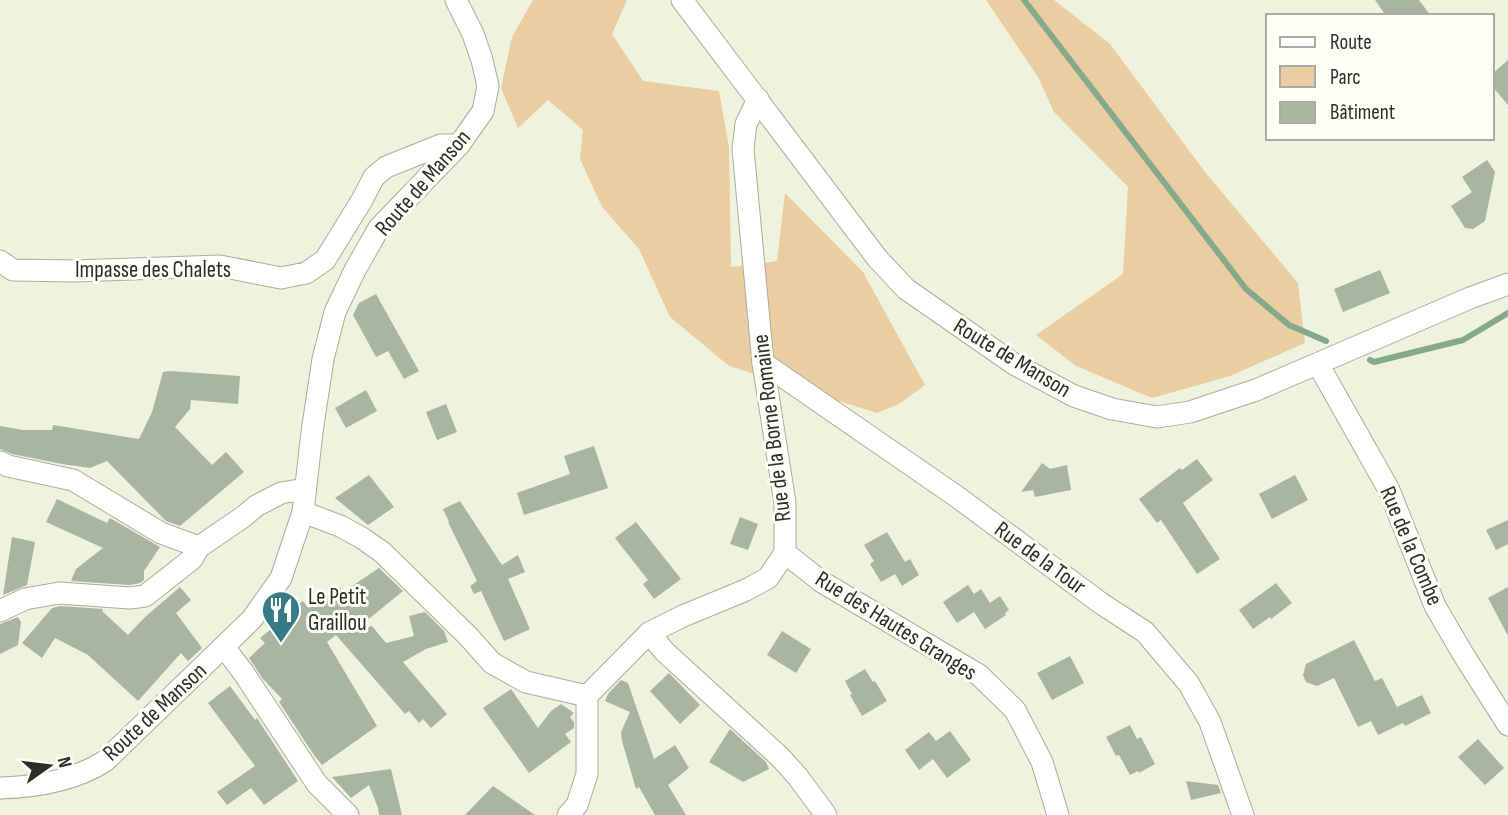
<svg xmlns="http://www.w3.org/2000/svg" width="1508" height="815" viewBox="0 0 1508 815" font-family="'Sofia Sans Condensed',sans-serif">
<rect width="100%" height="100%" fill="#eff3de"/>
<g fill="#ebcda2">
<path d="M533 0H627L612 34 643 81 719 91 729 147 731 267 777 261 785 193 863 272 925 385 899 404 877 413 729 366 670 317 639 249 602 207 580 159 583 130 548 100 518 128 501 88 512 37Z"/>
<path d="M986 0H1054L1110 44 1205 172 1298 283 1305 343 1230 376 1152 398 1076 366 1036 335 1123 274 1128 187 1054 112 1038 77Z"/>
</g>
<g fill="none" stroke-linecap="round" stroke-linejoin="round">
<g stroke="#84a98c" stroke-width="6">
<path d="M1024 0 1246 289 1289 325 1326 341"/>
<path d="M1370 360 1374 362 1463 340 1508 313"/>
</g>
</g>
<g fill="#a9b4a3">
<path d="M1375 0H1419L1431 16H1386Z"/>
<path d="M1508 60V105L1492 86V74Z"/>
<path d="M1487 160 1495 172 1485 221 1473 229 1465 228 1451 206 1472 192 1462 177Z"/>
<path d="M1380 270 1390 293 1343 312 1334 289Z"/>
<path d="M376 294 419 371 404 379 388 351 376 357 353 315 359 303Z"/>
<path d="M170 371 240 376 238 404 191 400 190 409 175 427 212 465 226 452 244 472 180 526 166 521 107 461 90 468 62 464 12 454 0 449V426L23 430H52L53 425 139 439 152 412 163 372Z"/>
<path d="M366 390 377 411 346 428 335 408Z"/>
<path d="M446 404 457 432 437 440 426 412Z"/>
<path d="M594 446 608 488 524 515 517 493 570 474 564 456Z"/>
<path d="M1197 459 1213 480 1183 503 1220 559 1197 574 1161 520 1157 523 1139 499 1180 468 1182 470Z"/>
<path d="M1042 463 1050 469 1067 465 1071 490 1035 497 1033 490 1021 492Z"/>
<path d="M369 475 394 507 368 525 335 498Z"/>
<path d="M1295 475 1308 500 1272 519 1259 494Z"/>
<path d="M57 499 107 523 110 518 160 547 144 571V580L140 583 130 585 71 581 76 569 103 548 46 522Z"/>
<path d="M460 501 502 565 518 555 525 572 508 579 530 629 504 641 481 591 474 594 470 586 477 581 448 522H449L443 509Z"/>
<path d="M740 517 758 524 748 550 730 544Z"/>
<path d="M1508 520V544L1496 550 1486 530Z"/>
<path d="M636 522 681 579 654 599 643 584 648 580 615 538Z"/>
<path d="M887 532 905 562 910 559 919 575 902 586 895 574 881 582 870 564 874 561 864 545Z"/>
<path d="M12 537 35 542 27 585 3 595Z"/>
<path d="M379 568 403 591 354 631 372 626 386 643 414 636 409 616 425 612 444 631 448 642 426 649 403 662 447 714 431 728 423 719 419 723 409 711 405 714 336 635 327 642 377 726 322 765 314 755 279 702 282 699 263 679 249 658 265 643 260 638 286 617 284 614 303 601 308 608 340 587 343 592Z"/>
<path d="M1276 583 1292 603 1271 619 1270 617 1253 629 1239 610Z"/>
<path d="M968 585 974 594 981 589 990 603 1000 596 1009 610 1005 613 1006 615 985 629 974 612 957 623 943 602Z"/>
<path d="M180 587 191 600 176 613 202 648 188 661 181 653 138 701 88 655 55 638 42 658 22 643 52 608 60 606 103 609 102 611 128 635 145 617Z"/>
<path d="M1508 587V636L1488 598Z"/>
<path d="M18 617 21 622 18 645 0 654V624Z"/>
<path d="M782 631 811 649 796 673 767 655Z"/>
<path d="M1354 640 1375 681 1382 678 1397 707 1422 695 1431 713 1405 726 1403 723 1378 735 1371 721 1358 727 1334 678 1317 686 1306 682 1303 675 1306 664Z"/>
<path d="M1070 656 1084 683 1052 700 1037 673Z"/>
<path d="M865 669 873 682 875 681 887 701 862 716 850 695 852 694 845 681Z"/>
<path d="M669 673 700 705 680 724 650 691Z"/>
<path d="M621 680 628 683 654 759 675 745 689 768 668 785 686 815H655L639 787 636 789 622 741 621 732 630 712 605 701 608 694Z"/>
<path d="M230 686 255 720 257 718 298 781 264 805 251 788 227 805 217 792 255 766 208 703Z"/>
<path d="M511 689 538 728 551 711 561 704 574 713 570 717 574 722V728L565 734 571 742 529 773 483 708Z"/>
<path d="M1130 725 1137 739 1141 737 1155 764 1139 773 1138 771 1130 775 1119 755 1116 756 1106 737Z"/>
<path d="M730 729 766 762 769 769 743 782 709 762Z"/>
<path d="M950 731 971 760 947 778 933 759 919 770 905 750 929 732 936 741Z"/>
<path d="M1478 739 1504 768 1485 785 1458 757Z"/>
<path d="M391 769 402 815H379L378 808 369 785 351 798 332 777Z"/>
<path d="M1186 781 1218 785 1221 793 1191 800Z"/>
<path d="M493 786 535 815H465Z"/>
</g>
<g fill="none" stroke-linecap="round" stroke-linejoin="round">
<g stroke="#a9ad99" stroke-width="23">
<g id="minor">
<path d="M682 0 877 258 906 289 1014 364 1074 396 1112 409 1157 417 1190 412 1256 390 1470 298 1508 284"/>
<path d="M0 261 13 270 74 271 220 266 281 278 306 273 325 260 362 200 374 177 386 167 441 145H459"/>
<path d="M763 363 956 496 1102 604 1145 632 1189 684 1210 722 1243 815"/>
<path d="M1318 364 1389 490 1435 606 1463 654 1508 725"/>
<path d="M0 462 8 466 73 480 161 533 199 547"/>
<path d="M303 512 340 526 362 538 382 552 468 636 492 663 526 682 587 696V774L577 805 568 815"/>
<path d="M785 553 822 582 979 675 1015 710 1042 762 1058 815"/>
<path d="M0 611 25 599 59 593 130 598 145 596 192 559 199 547 243 517 256 506 281 493 305 489"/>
<path d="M649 633 665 652 780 757 798 777 826 815"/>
<path d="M224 647 243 672 317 784 348 815"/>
<path d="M587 696 649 633 683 616 746 590 768 578 785 553V503L763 363 743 149 746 124 758 99"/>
<path d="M0 788C37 787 74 781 105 761L252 619 281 578 303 512 312 432 323 359 335 312 355 270 379 228 459 145 483 111 488 86 482 60 473 34 456 0"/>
</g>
</g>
<use href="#minor" stroke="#fff" stroke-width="21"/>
</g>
<defs>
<g id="restaurant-pin" transform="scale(2.0125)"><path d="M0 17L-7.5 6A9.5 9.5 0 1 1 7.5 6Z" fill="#357a87" stroke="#fdfff6"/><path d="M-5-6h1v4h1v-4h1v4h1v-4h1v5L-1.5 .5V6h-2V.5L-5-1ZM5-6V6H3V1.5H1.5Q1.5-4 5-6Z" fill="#fff"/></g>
</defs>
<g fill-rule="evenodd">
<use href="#restaurant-pin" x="281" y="610"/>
</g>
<g text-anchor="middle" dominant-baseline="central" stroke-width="6" stroke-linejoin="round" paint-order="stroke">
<g font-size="23" fill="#2d2e27" stroke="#fdfff6">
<text transform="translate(423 183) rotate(-49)">Route de Manson</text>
<text x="153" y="270">Impasse des Chalets</text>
<text transform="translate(1012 358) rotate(31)">Route de Manson</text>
<text transform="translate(772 428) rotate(-97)">Rue de la Borne Romaine</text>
<text transform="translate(1411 546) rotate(67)">Rue de la Combe</text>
<text transform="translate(1040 558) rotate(36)">Rue de la Tour</text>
<text transform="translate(896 626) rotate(32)">Rue des Hautes Granges</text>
<text transform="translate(155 712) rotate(-43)">Route de Manson</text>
</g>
<g font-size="23" fill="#2d2e27" stroke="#fdfff6" text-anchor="start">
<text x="308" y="597">Le Petit<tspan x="308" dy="26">Graillou</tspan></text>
</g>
</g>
<rect x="1266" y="14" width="228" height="126" fill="#fdfff6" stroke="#aaaba3" stroke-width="2"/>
<rect x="1280" y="37" width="35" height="10" fill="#ffffff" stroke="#aaaba3" stroke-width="2"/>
<text x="1330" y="49" font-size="21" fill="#2d2e27">Route</text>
<rect x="1280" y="66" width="35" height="21" fill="#ebcda2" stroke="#aaaba3" stroke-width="2"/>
<text x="1330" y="84" font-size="21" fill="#2d2e27">Parc</text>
<rect x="1280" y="102" width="35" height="21" fill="#a9b4a3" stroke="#aaaba3" stroke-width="2"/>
<text x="1330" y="119" font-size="21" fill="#2d2e27">Bâtiment</text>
<g transform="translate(49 766) rotate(76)" stroke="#fdfff6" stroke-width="5" paint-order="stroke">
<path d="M0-5L12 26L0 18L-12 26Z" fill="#2d2e27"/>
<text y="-10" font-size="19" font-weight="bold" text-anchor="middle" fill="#2d2e27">N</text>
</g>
</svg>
